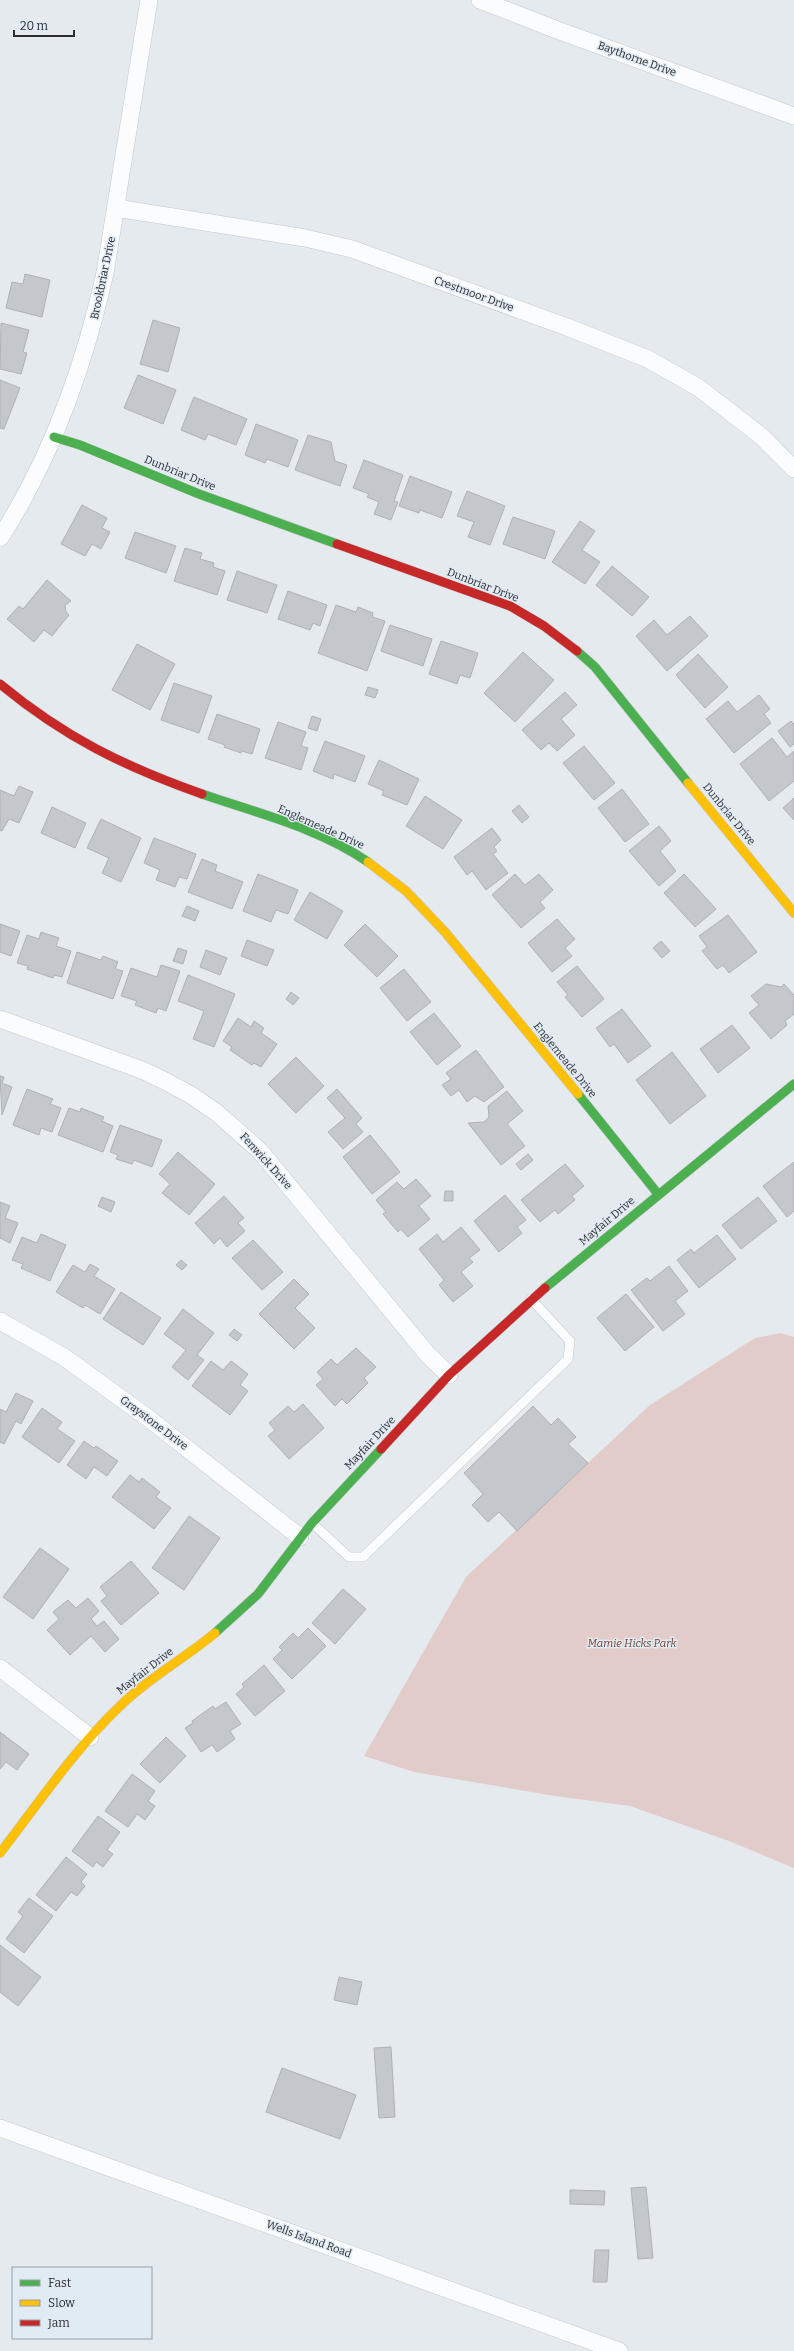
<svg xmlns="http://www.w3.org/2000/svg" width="794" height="2351" viewBox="0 0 794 2351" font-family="Bitter,serif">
<rect width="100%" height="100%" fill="#e5eaef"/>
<path fill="#e1ccca" d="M781 1333 794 1337V1868L729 1841 630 1806 555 1796 414 1772 364 1756 466 1577 650 1405 755 1338Z"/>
<g fill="#c4c8cc" stroke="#aeb2b5">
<path d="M25 274 50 280 42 317 6 308 12 282 23 284Z"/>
<path d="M153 320 180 328 168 372 140 364Z"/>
<path d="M1 323 29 330 23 352 27 353 21 374 0 369Z"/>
<path d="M138 375 176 390 163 424 124 408Z"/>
<path d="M0 380 20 388 4 429 0 428Z"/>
<path d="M194 397 247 419 236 445 208 434 205 440 181 430Z"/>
<path d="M256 424 298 440 288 467 267 459 265 463 245 455Z"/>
<path d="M308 435 331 442 335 461 347 465 340 486 295 470Z"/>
<path d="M364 460 403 475 394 501 398 502 391 520 374 514 379 502 367 497 369 494 353 488Z"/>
<path d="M410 476 452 492 442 518 420 510 419 513 399 506Z"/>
<path d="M467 491 505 506 490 545 468 537 474 522 457 516Z"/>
<path d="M82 505 107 518 102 528 110 532 101 549 92 544 85 556 61 544Z"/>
<path d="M513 517 555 531 545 559 503 544Z"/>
<path d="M580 521 595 531 582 550 600 562 585 584 552 562Z"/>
<path d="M135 532 176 546 166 573 125 558Z"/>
<path d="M185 548 202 553 200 559 214 563 213 567 225 571 217 595 174 581Z"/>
<path d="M612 566 649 597 632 616 596 585Z"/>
<path d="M237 571 277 585 267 613 227 600Z"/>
<path d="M47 580 71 601 65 605 66 612 69 615 52 636 44 630 34 642 7 619 19 606 23 609Z"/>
<path d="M288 591 327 605 320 626 313 623 310 630 278 619Z"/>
<path d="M336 605 356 612 358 607 373 613 372 617 385 621 367 671 318 653Z"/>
<path d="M690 616 708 636 667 671 636 636 654 620 667 635Z"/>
<path d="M390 625 432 639 423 666 381 651Z"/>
<path d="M441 641 478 653 470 678 460 675 457 684 429 674Z"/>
<path d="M137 644 175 664 150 710 112 690Z"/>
<path d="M523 652 554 680 515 722 484 693Z"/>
<path d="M698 654 728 687 705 708 676 675Z"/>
<path d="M174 683 212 696 199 733 161 720Z"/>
<path d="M368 687 378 690 375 698 365 695Z"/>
<path d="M565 692 577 705 561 719 575 735 557 751 549 743 541 750 522 730Z"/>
<path d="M759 695 770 709 764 714 771 723 734 753 706 719 728 701 737 712Z"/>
<path d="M217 714 260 729 252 754 242 751 241 753 224 747 225 745 208 739Z"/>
<path d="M312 716 321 719 317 731 308 728Z"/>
<path d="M791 721 794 724V744L790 747 778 731Z"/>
<path d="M278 722 306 732 301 746 308 748 301 770 265 758Z"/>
<path d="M772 738 787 757 794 751V781L769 801 740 764Z"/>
<path d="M325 741 365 756 355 782 334 774 333 779 313 771Z"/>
<path d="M584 746 615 783 594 800 563 763Z"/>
<path d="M379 760 419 779 407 805 382 795 384 791 368 784Z"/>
<path d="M19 786 33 792 19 823 9 819 2 831 0 830V790L14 796Z"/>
<path d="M622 789 649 824 625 842 598 808Z"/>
<path d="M425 796 462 820 443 849 406 826Z"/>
<path d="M794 798V820L783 808Z"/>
<path d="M519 805 529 817 522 823 512 811Z"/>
<path d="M52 807 86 823 75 848 41 833Z"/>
<path d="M101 819 141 838 121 882 102 873 109 858 87 848Z"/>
<path d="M659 826 671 841 660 851 676 871 659 886 629 851Z"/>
<path d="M492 828 501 840 494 847 497 851 493 854 508 873 486 890 472 871 467 875 454 857Z"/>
<path d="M154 838 196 854 187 879 179 877 175 887 156 880 160 870 144 863Z"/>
<path d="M202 859 217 865 215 871 243 882 232 909 188 892Z"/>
<path d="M258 874 298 890 288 914 276 910 271 922 243 911Z"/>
<path d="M515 874 525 885 539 874 553 890 540 902 545 908 521 928 492 895Z"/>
<path d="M684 874 716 909 695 927 664 893Z"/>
<path d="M310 892 343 911 327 939 294 920Z"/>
<path d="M187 906 199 911 195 921 182 916Z"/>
<path d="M728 915 757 952 729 973 723 965 717 969 702 951 707 947 699 936Z"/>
<path d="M557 919 575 939 565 948 572 956 552 972 528 943Z"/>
<path d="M0 924 20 931 11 956 0 952Z"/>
<path d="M365 924 398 956 377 977 344 945Z"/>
<path d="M41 932 59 938 56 946 71 951 62 977 54 975 53 978 27 969 28 966 17 963 27 935 39 939Z"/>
<path d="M247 940 274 950 267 966 241 956Z"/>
<path d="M661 941 670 951 662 958 653 948Z"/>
<path d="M178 948 187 951 183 964 173 961Z"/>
<path d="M206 950 227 958 220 975 200 967Z"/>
<path d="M77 952 101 960 103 956 118 962 115 969 123 971 113 999 67 983Z"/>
<path d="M161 965 180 971 166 1011 158 1008 156 1013 135 1005 137 1001 121 996 131 968 157 977Z"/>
<path d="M577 966 604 999 582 1017 565 997 568 995 557 982Z"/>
<path d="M404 969 431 1002 407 1021 380 988Z"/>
<path d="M188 975 235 994 214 1047 193 1039 204 1011 178 1001Z"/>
<path d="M766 984 781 987 784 984 794 995V1014L785 1021 787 1025 771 1039 749 1013 759 1005 751 996Z"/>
<path d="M291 992 299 998 293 1005 286 999Z"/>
<path d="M622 1009 651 1046 628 1063 614 1044 610 1047 596 1028Z"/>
<path d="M434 1013 461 1046 437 1065 410 1032Z"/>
<path d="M238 1018 251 1027 254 1021 264 1028 261 1033 277 1044 261 1067 254 1063 252 1065 230 1050 232 1047 223 1041Z"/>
<path d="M732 1025 750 1048 718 1073 700 1049Z"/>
<path d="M476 1050 504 1087 484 1102 475 1096 467 1102 459 1090 451 1096 442 1085 451 1079 446 1073Z"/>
<path d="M672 1052 706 1096 670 1124 636 1080Z"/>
<path d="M296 1057 324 1086 296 1113 268 1084Z"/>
<path d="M0 1076 4 1077 2 1083 12 1087 2 1115Z"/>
<path d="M27 1089 53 1099 50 1104 61 1108 52 1132 41 1128 39 1135 13 1125Z"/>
<path d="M337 1089 362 1118 356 1124 363 1132 343 1149 328 1132 345 1118 327 1098Z"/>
<path d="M507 1091 523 1111 507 1124 525 1146 501 1165 468 1123 484 1122 489 1117 488 1106Z"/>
<path d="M69 1108 80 1112 81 1108 104 1117 102 1121 113 1126 103 1152 58 1135Z"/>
<path d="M120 1125 162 1140 152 1167 134 1160 132 1164 116 1159 118 1155 110 1152Z"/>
<path d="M370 1135 400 1172 372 1194 343 1157Z"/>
<path d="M178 1152 215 1184 189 1215 162 1193 170 1184 159 1174Z"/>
<path d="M528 1154 533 1160 521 1170 516 1164Z"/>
<path d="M794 1162V1211L787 1217 763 1186Z"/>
<path d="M565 1164 584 1186 572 1196 575 1200 558 1214 555 1210 540 1222 521 1200Z"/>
<path d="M416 1179 431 1196 419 1206 430 1219 408 1237 401 1229 398 1232 383 1214 386 1212 376 1200 397 1182 404 1189Z"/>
<path d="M445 1191H453V1201H444Z"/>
<path d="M505 1195 526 1220 517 1227 522 1233 499 1252 474 1221Z"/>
<path d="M224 1196 244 1218 238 1223 245 1231 227 1247 220 1238 214 1244 195 1223Z"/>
<path d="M102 1197 115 1202 111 1212 98 1206Z"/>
<path d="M758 1197 777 1221 741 1249 722 1225Z"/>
<path d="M0 1202 10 1206 5 1218 18 1223 10 1243 0 1238Z"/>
<path d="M461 1227 480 1250 469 1258 473 1262 461 1272 473 1286 453 1302 439 1285 444 1280 419 1249 437 1234 443 1242Z"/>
<path d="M41 1234 66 1245 50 1281 21 1268 23 1264 12 1260 22 1237 37 1243Z"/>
<path d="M717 1235 736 1259 699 1288 677 1260 691 1249 694 1253Z"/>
<path d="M253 1240 283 1272 262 1290 232 1258Z"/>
<path d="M181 1260 187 1265 182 1270 176 1265Z"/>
<path d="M90 1264 99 1269 94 1276 115 1289 100 1314 85 1305 83 1308 56 1292 73 1265 85 1272Z"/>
<path d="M669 1266 688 1291 675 1301 685 1314 663 1331 631 1290 647 1278 650 1281Z"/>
<path d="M294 1279 309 1294 295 1308 315 1328 294 1349 259 1314Z"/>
<path d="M121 1292 161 1318 143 1345 103 1319Z"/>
<path d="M626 1294 654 1327 625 1351 597 1318Z"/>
<path d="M183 1309 214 1333 197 1355 204 1360 188 1380 172 1367 186 1350 164 1334Z"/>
<path d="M234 1329 242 1335 237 1341 229 1335Z"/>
<path d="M356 1348 376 1367 364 1378 368 1383 347 1404 342 1399 335 1406 316 1385 323 1379 317 1372 331 1359 337 1365Z"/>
<path d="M211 1361 223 1370 231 1361 248 1374 240 1385 248 1391 230 1415 192 1386Z"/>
<path d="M16 1393 33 1401 21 1424 16 1421 4 1444 0 1442V1409L6 1412Z"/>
<path d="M303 1404 324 1428 289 1459 268 1436 275 1430 269 1423 288 1406 294 1412Z"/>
<path d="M533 1406 551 1425 558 1418 576 1437 568 1444 588 1463 517 1531 499 1512 488 1522 472 1505 483 1494 464 1473Z"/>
<path d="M42 1408 62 1422 57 1429 75 1441 59 1463 22 1437Z"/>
<path d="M84 1441 94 1448 96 1446 118 1461 107 1476 94 1467 86 1479 67 1465Z"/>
<path d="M130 1475 139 1482 142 1478 160 1492 156 1497 171 1508 154 1529 112 1497Z"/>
<path d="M189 1516 220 1538 184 1590 152 1568Z"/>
<path d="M40 1548 69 1569 33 1619 3 1597Z"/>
<path d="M131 1561 159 1593 121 1625 101 1601 107 1596 100 1587Z"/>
<path d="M343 1589 366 1609 335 1644 312 1623Z"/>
<path d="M88 1598 99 1611 91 1619 97 1626 104 1621 119 1639 105 1652 91 1636 70 1655 47 1630 59 1619 53 1612 68 1600 76 1608Z"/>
<path d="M308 1628 326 1646 292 1679 273 1659 282 1650 279 1647 293 1633 298 1638Z"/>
<path d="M264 1665 285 1691 255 1716 236 1694 244 1687 242 1684Z"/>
<path d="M226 1702 241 1724 230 1731 235 1739 217 1752 212 1745 201 1752 185 1728 193 1723 192 1721 213 1706 215 1709Z"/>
<path d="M0 1732 29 1754 17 1770 6 1762 0 1769Z"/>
<path d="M166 1737 186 1756 160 1783 140 1764Z"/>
<path d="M132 1774 155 1791 148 1801 155 1806 145 1820 137 1814 128 1827 105 1811Z"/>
<path d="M98 1816 120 1832 107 1850 113 1854 103 1867 96 1862 93 1867 72 1851Z"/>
<path d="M66 1857 87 1874 81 1882 85 1886 77 1896 71 1892 56 1911 36 1895Z"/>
<path d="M29 1898 53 1916 24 1953 6 1939 23 1916 18 1912Z"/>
<path d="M0 1945 41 1977 18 2006 0 1992Z"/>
<path d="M339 1977 362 1982 357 2005 334 2000Z"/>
<path d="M391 2047 395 2117 379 2118 374 2048Z"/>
<path d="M282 2068 356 2095 340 2139 266 2112Z"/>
<path d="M646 2187 653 2258 638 2259 631 2188Z"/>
<path d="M570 2190 605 2191 604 2205 570 2204Z"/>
<path d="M595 2250H609L607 2282H593Z"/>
</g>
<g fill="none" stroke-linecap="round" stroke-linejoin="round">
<g stroke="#c4c8cc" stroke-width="10">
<path id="lane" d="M312 1523 349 1557H363L568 1359 570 1341 531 1299"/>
</g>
<g stroke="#c4c8cc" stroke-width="18">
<g id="street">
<path d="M480 0 557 30 794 116"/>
<path d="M116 208 305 238 352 249 567 327 648 359 699 388 761 436 794 469"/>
<path d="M0 538C52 457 84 367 105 273L149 0"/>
<path d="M0 1019 142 1070 163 1080 191 1095 217 1113 260 1151 428 1355 449 1375"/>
<path d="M0 1321 64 1357 148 1418 300 1537"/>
<path d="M0 1668 90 1737"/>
<path d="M0 2128 619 2351"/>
</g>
</g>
<g stroke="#c4c8cc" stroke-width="10">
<g id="fast">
<path d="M54 437 80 445 199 494 337 544"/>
<path d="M577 651 595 667 688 783"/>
<path d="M202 794C257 813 319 828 368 862"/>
<path d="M578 1094 658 1194"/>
<path d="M545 1288 794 1084"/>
<path d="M215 1633 258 1594 312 1523 381 1449"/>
</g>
</g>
<g stroke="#c4c8cc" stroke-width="10">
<g id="slow">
<path d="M688 783 794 913"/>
<path d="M368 862 406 891 445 932 578 1094"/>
<path d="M0 1853C38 1804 74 1750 119 1707 148 1678 184 1659 215 1633"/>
</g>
</g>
<g stroke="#c4c8cc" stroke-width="10">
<g id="jam">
<path d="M337 544 510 606 544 626 577 651"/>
<path d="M0 684C64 737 123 766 202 794"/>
<path d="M381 1449 449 1375 545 1288"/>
</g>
</g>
<use href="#lane" stroke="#fbfcfd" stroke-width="9"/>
<use href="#street" stroke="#fbfcfd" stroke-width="17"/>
<use href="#fast" stroke="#4caf50" stroke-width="9"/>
<use href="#slow" stroke="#ffc107" stroke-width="9"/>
<use href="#jam" stroke="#c62828" stroke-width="9"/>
</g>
<g text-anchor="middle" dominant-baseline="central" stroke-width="3" stroke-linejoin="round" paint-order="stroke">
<g font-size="11" fill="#2b2f32" stroke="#e1ebf3">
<text transform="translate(637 59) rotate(20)">Baythorne Drive</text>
<text transform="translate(103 278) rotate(-78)">Brookbriar Drive</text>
<text transform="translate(474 294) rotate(20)">Crestmoor Drive</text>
<text transform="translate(180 473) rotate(22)">Dunbriar Drive</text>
<text transform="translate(483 585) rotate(21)">Dunbriar Drive</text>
<text transform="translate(729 814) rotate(51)">Dunbriar Drive</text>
<text transform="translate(321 827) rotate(24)">Englemeade Drive</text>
<text transform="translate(565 1060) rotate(51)">Englemeade Drive</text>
<text transform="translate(266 1161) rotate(48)">Fenwick Drive</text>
<text transform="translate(607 1221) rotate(-40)">Mayfair Drive</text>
<text transform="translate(154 1423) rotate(37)">Graystone Drive</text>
<text transform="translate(370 1443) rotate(-47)">Mayfair Drive</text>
<text transform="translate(145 1671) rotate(-38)">Mayfair Drive</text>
<text transform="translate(309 2239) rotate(20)">Wells Island Road</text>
</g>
<g font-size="11" font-style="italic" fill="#773b31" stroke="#e1ebf3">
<text x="632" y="1643">Mamie Hicks Park</text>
</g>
</g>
<rect x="12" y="2267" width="140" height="72" fill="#e1ebf3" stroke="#98a0a6"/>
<rect x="20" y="2280" width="20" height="6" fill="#4caf50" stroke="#98a0a6"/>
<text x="48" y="2287" font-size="12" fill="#2b2f32">Fast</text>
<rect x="20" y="2300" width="20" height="6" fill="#ffc107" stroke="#98a0a6"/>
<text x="48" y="2307" font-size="12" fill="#2b2f32">Slow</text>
<rect x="20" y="2320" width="20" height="6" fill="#c62828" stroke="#98a0a6"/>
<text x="48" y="2327" font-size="12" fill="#2b2f32">Jam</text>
<path d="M14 30v6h60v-6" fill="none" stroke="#2b2f32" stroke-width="2"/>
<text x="20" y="30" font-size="12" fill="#2b2f32" stroke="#e1ebf3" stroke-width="3" paint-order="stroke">20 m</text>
</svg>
